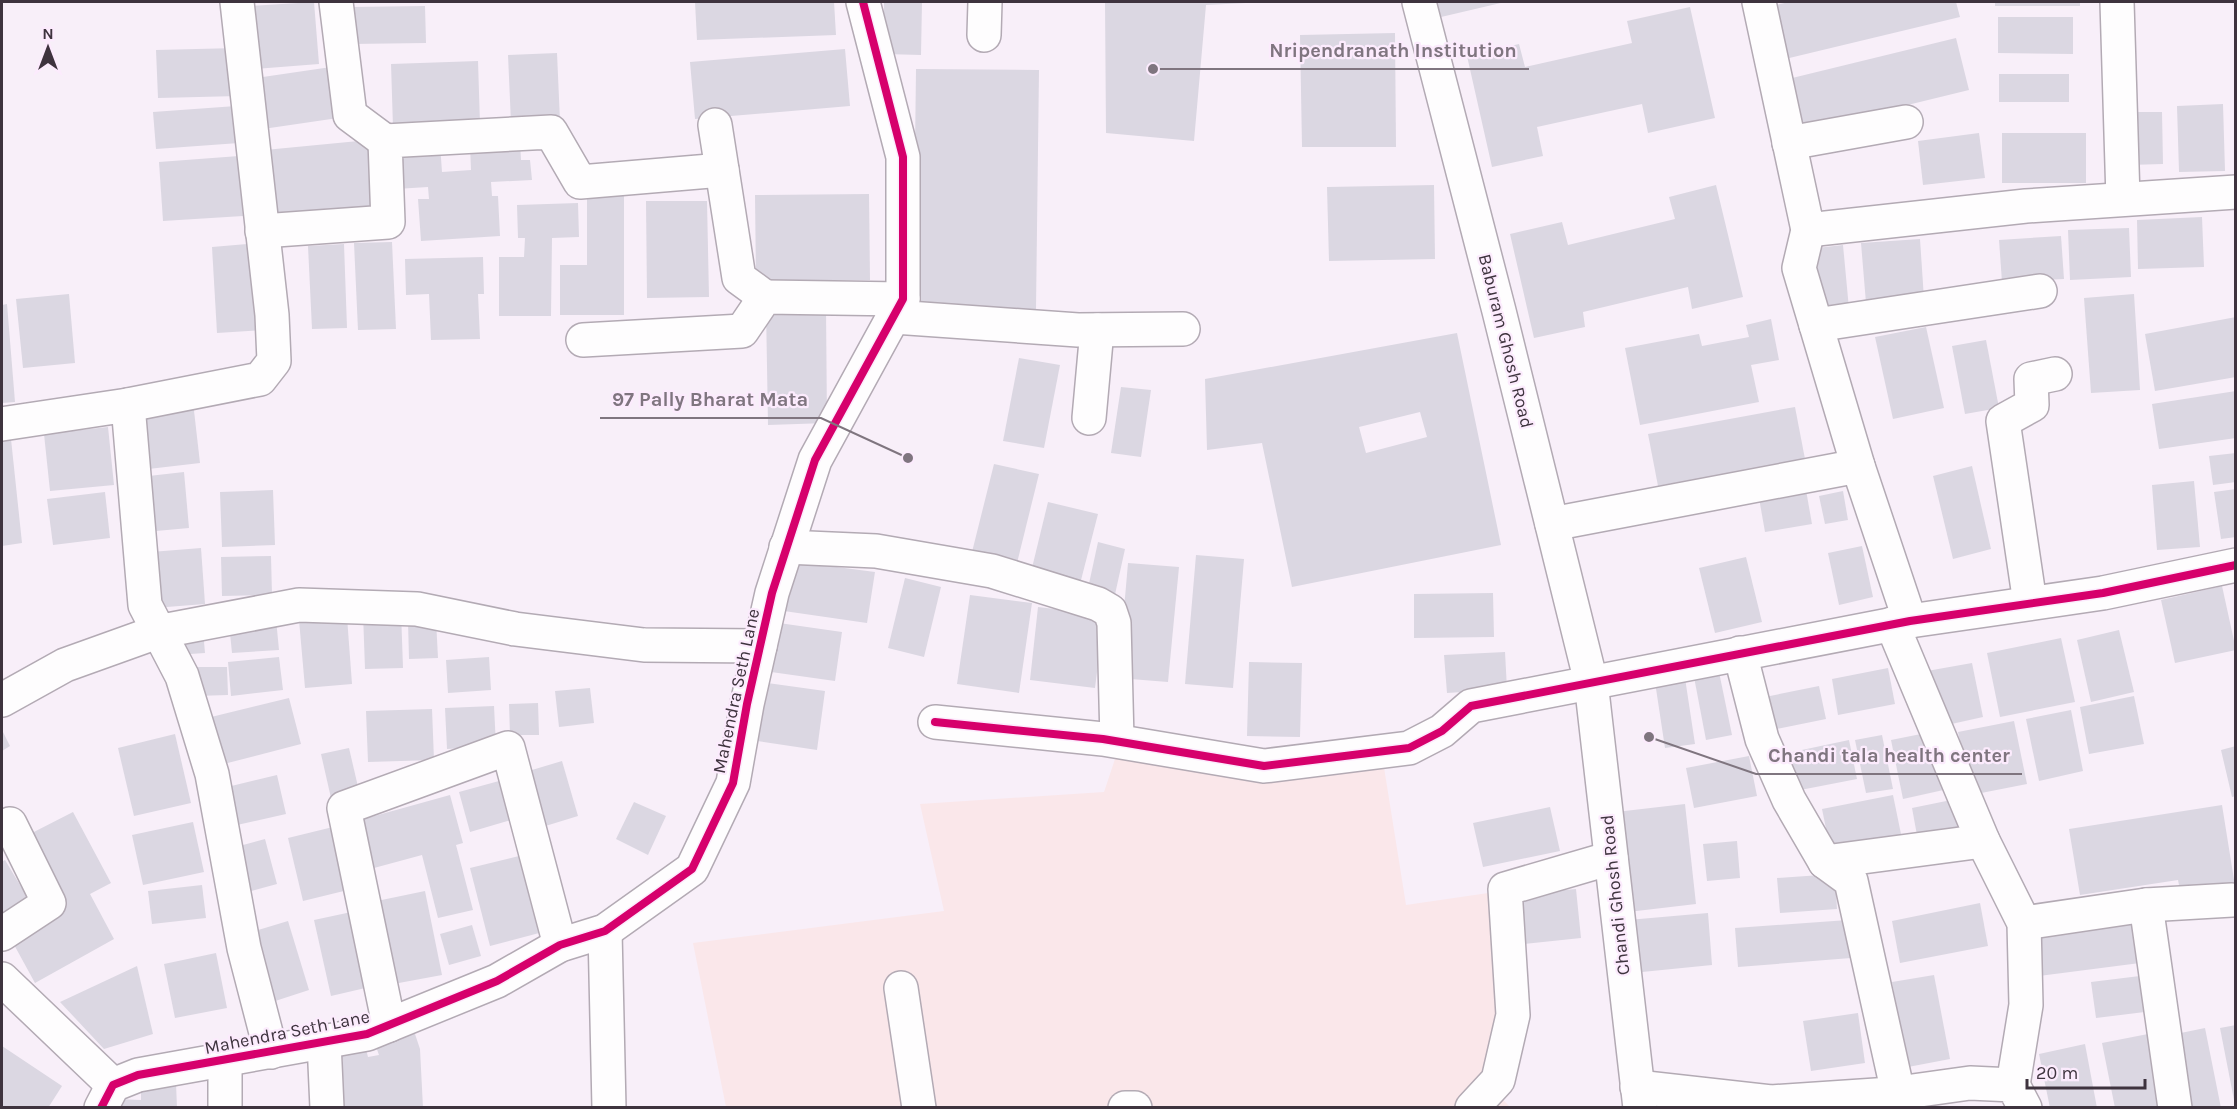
<svg xmlns="http://www.w3.org/2000/svg" width="2237" height="1109" viewBox="0 0 2237 1109" font-family="Karla,sans-serif">
<rect width="100%" height="100%" fill="#f8eff9"/>
<path fill="#fae7ea" d="M1117 753 1383 761 1406 905 1495 892 1503 1021 1481 1077 1510 1107H726L693 943 944 911 920 804 1104 792Z"/>
<g fill="#dbd7e2" fill-rule="evenodd">
<path d="M314 2 319 64 255 69 250 6Z"/>
<path d="M695 2H834L836 35 697 40Z"/>
<path d="M884 2H922L921 55 884 54Z"/>
<path d="M1105 2H1246V3L1206 5 1194 141 1106 133Z"/>
<path d="M1437 2H1505L1441 17Z"/>
<path d="M1789 2H1956L1960 17 1781 60 1767 7Z"/>
<rect x="1995" y="2" width="85" height="4"/>
<path d="M425 6 426 43 351 44 350 7Z"/>
<path d="M1690 7 1715 118 1648 133 1642 104 1537 127 1543 156 1492 167 1467 56 1519 44 1525 67 1632 43 1627 21Z"/>
<path d="M1998 17H2073V54L1998 53Z"/>
<path d="M1395 33 1396 147H1302L1300 35Z"/>
<path d="M1956 38 1969 90 1797 132 1784 80Z"/>
<path d="M237 48 239 96 158 98 156 50Z"/>
<path d="M845 49 850 106 695 119 690 62Z"/>
<path d="M557 53 560 121 511 123 508 55Z"/>
<path d="M478 61 480 124 393 127 391 64Z"/>
<path d="M331 67 338 118 263 129 256 78Z"/>
<path d="M916 69 1039 70 1036 309 913 308Z"/>
<rect x="1999" y="74" width="70" height="28"/>
<path d="M2223 104 2225 171 2179 172 2177 106Z"/>
<path d="M236 106 239 143 156 149 153 112Z"/>
<path d="M2127 112H2162L2163 164 2129 165Z"/>
<path d="M1979 133 1985 178 1923 185 1918 141Z"/>
<rect x="2002" y="133" width="84" height="50"/>
<path d="M369 140 376 214 273 224 265 150Z"/>
<path d="M520 142 521 160H530L532 180 491 182 492 196H498L500 236 421 241 418 199H429L428 187 396 189 393 147 440 144 442 172 471 170 470 145Z"/>
<path d="M239 156 243 216 163 221 159 162Z"/>
<path d="M1434 185 1435 259 1329 261 1327 187Z"/>
<path d="M1716 185 1743 297 1692 309 1688 287 1583 312 1585 327 1534 338 1510 234 1562 222 1568 245 1675 219 1669 197Z"/>
<path d="M587 192H624V315H560V265H587Z"/>
<path d="M869 194 870 280 756 281 755 195Z"/>
<path d="M646 201H707L709 297 647 298Z"/>
<path d="M578 203 579 237 552 238 551 316H499V257H524L525 238H518L517 205Z"/>
<path d="M2202 217 2204 267 2138 269 2137 220Z"/>
<path d="M2129 228 2131 277 2070 280 2068 230Z"/>
<path d="M2061 236 2064 279 2002 282 1999 240Z"/>
<path d="M1920 239 1924 299 1866 303 1861 243Z"/>
<path d="M392 242 396 329 358 330 354 243Z"/>
<path d="M260 243 265 330 217 333 212 247Z"/>
<path d="M344 244 347 328 312 329 308 246Z"/>
<path d="M1843 245 1849 309 1814 312 1808 249Z"/>
<path d="M483 257 484 294H478L480 339 431 340 429 294 406 295 405 259Z"/>
<path d="M69 294 75 363 23 368 16 299Z"/>
<path d="M2134 294 2140 390 2091 393 2084 298Z"/>
<path d="M7 304 15 402 2 403V305Z"/>
<path d="M826 307 827 423 768 425 766 308Z"/>
<path d="M2236 317V377L2155 391 2145 334Z"/>
<path d="M1771 319 1779 360 1751 365 1759 402 1640 425 1625 348 1699 334 1702 346 1749 337 1746 325Z"/>
<path d="M1926 327 1944 408 1893 419 1875 337Z"/>
<path d="M1457 333 1501 545 1292 587 1262 443 1207 450 1205 379ZM1420 412 1427 437 1366 453 1359 427Z"/>
<path d="M1986 340 1999 408 1965 414 1952 346Z"/>
<path d="M1019 358 1060 365 1044 448 1003 441Z"/>
<path d="M1121 387 1151 390 1141 457 1111 453Z"/>
<path d="M2236 391V438L2159 449 2152 404Z"/>
<path d="M193 402 200 463 140 470 133 408Z"/>
<path d="M1795 407 1805 459 1658 486 1648 434Z"/>
<path d="M108 427 114 485 50 491 44 434Z"/>
<path d="M11 439 22 543 2 546V440Z"/>
<path d="M2236 453V482L2213 485 2209 456Z"/>
<path d="M994 464 1039 474 1017 563 972 552Z"/>
<path d="M1972 466 1991 549 1953 559 1933 476Z"/>
<path d="M184 472 189 528 145 532 140 477Z"/>
<path d="M2194 481 2200 547 2157 550 2152 485Z"/>
<path d="M2236 489V537L2221 539 2214 492Z"/>
<path d="M273 490 275 545 222 547 220 492Z"/>
<path d="M1806 490 1812 524 1765 532 1759 498Z"/>
<path d="M1843 491 1848 520 1825 524 1819 496Z"/>
<path d="M105 492 110 538 53 545 47 499Z"/>
<path d="M1048 502 1098 514 1080 584 1031 572Z"/>
<path d="M1098 542 1125 549 1114 599 1087 593Z"/>
<path d="M1862 546 1873 597 1839 605 1828 553Z"/>
<path d="M201 548 205 604 154 608 151 552Z"/>
<path d="M1196 555 1244 559 1233 688 1185 684Z"/>
<path d="M271 556 272 595 222 596 221 557Z"/>
<path d="M1746 557 1762 622 1715 633 1699 568Z"/>
<path d="M791 561 875 572 867 623 784 611Z"/>
<path d="M1128 563 1179 567 1168 682 1118 678Z"/>
<path d="M905 578 941 587 924 657 888 648Z"/>
<path d="M2222 586 2236 650 2175 663 2161 600Z"/>
<path d="M1493 593 1494 637 1414 638V594Z"/>
<path d="M970 595 1032 603 1019 693 957 684Z"/>
<path d="M1038 607 1104 615 1095 688 1030 680Z"/>
<path d="M401 611 403 668 365 669 363 613Z"/>
<path d="M347 617 352 684 305 688 299 620Z"/>
<path d="M276 619 279 650 232 653 229 623Z"/>
<path d="M436 620 438 658 409 659 408 621Z"/>
<path d="M772 622 842 632 835 681 764 671Z"/>
<path d="M203 630 205 653 175 655 173 632Z"/>
<path d="M2119 630 2134 692 2091 702 2077 640Z"/>
<path d="M2061 638 2075 702 2000 717 1987 653Z"/>
<path d="M1505 652 1507 689 1447 693 1444 655Z"/>
<path d="M279 657 283 690 231 696 228 662Z"/>
<path d="M489 657 491 690 448 693 446 660Z"/>
<path d="M1249 662 1302 663 1300 737 1247 736Z"/>
<path d="M1972 663 1983 717 1938 727 1927 671Z"/>
<path d="M195 667H227L228 695 196 696Z"/>
<path d="M1888 668 1895 704 1838 715 1832 679Z"/>
<path d="M1719 672 1732 735 1706 740 1694 677Z"/>
<path d="M1685 678 1695 744 1665 748 1655 682Z"/>
<path d="M760 682 825 691 817 750 751 740Z"/>
<path d="M1819 686 1826 719 1767 731 1760 698Z"/>
<path d="M590 688 594 723 559 727 555 691Z"/>
<path d="M2134 696 2144 744 2089 754 2080 707Z"/>
<path d="M289 698 301 744 216 766 203 719Z"/>
<path d="M538 703 539 735H510L509 704Z"/>
<path d="M494 706 496 746 447 749 445 708Z"/>
<path d="M432 709 434 760 368 762 366 711Z"/>
<path d="M2071 710 2083 771 2039 781 2026 719Z"/>
<path d="M2014 721 2027 784 1971 795 1958 732Z"/>
<path d="M2 730 10 746 2 751Z"/>
<path d="M1936 731 1948 789 1903 799 1891 740Z"/>
<path d="M175 734 191 803 134 816 118 748Z"/>
<path d="M1882 735 1893 789 1866 793 1855 740Z"/>
<path d="M1849 740 1857 779 1790 792 1783 754Z"/>
<path d="M2236 746V796L2232 797 2221 750Z"/>
<path d="M349 748 359 791 331 798 321 754Z"/>
<path d="M1749 756 1757 796 1694 808 1686 768Z"/>
<path d="M562 761 578 816 539 828 522 773Z"/>
<path d="M277 775 286 814 228 827 219 789Z"/>
<path d="M499 781 511 820 470 832 459 792Z"/>
<path d="M450 795 463 843 456 845 473 910 438 918 422 855 374 868 360 820Z"/>
<path d="M1893 795 1902 839 1831 853 1822 809Z"/>
<path d="M1961 798 1969 836 1919 846 1912 808Z"/>
<path d="M634 802 666 816 648 855 616 839Z"/>
<path d="M1685 804 1696 904 1628 912 1616 812Z"/>
<path d="M2222 805 2235 886 2181 895 2178 880 2080 895 2069 829Z"/>
<path d="M1550 807 1560 851 1483 867 1473 823Z"/>
<path d="M73 812 111 883 90 894 114 939 35 983 12 941 64 911 65 905 28 835Z"/>
<path d="M193 822 204 872 143 885 132 835Z"/>
<path d="M337 826 352 889 303 901 288 838Z"/>
<path d="M265 839 277 884 244 893 232 848Z"/>
<path d="M1737 841 1740 878 1707 881 1703 844Z"/>
<path d="M523 855 543 932 490 946 470 868Z"/>
<path d="M5 860 32 905 2 924V862Z"/>
<path d="M1835 874 1837 909 1780 913 1777 878Z"/>
<path d="M202 885 206 918 152 924 148 891Z"/>
<path d="M1576 889 1581 938 1523 944 1519 894Z"/>
<path d="M425 891 442 975 388 985 372 902Z"/>
<path d="M1980 903 1988 946 1900 963 1892 921Z"/>
<path d="M356 911 374 986 331 996 314 920Z"/>
<path d="M1708 913 1712 965 1632 973 1628 920Z"/>
<path d="M2133 916 2140 963 2039 976 2032 929Z"/>
<path d="M1848 920 1851 958 1738 967 1735 928Z"/>
<path d="M288 921 309 990 266 1004 245 934Z"/>
<path d="M472 925 481 956 449 965 440 934Z"/>
<path d="M216 953 227 1008 175 1018 164 964Z"/>
<path d="M137 966 153 1034 104 1049 60 1002Z"/>
<path d="M1934 975 1950 1059 1908 1067 1892 982Z"/>
<path d="M2148 975 2153 1011 2096 1018 2091 982Z"/>
<path d="M1858 1013 1865 1063 1811 1071 1803 1021Z"/>
<path d="M412 1025 420 1049 423 1108H337L328 1065 343 1062 339 1046 364 1041 368 1057 379 1055 373 1038Z"/>
<path d="M2236 1025V1099L2234 1100 2220 1028Z"/>
<path d="M2205 1028 2221 1108H2186L2171 1035Z"/>
<path d="M2148 1034 2162 1108H2115L2102 1043Z"/>
<path d="M2085 1044 2097 1108H2050L2039 1054Z"/>
<path d="M2 1046 62 1086 48 1108H2Z"/>
<path d="M176 1083 177 1108H116V1099L141 1100V1084Z"/>
</g>
<g fill="none" stroke-linecap="round" stroke-linejoin="round">
<g stroke="#b3aab4" stroke-width="36">
<g id="minor">
<path d="M336 2 350 115 385 141"/>
<path d="M1419 2 1499 311 1591 682 1640 1108"/>
<path d="M1759 2 1808 230 2026 206 2236 192"/>
<path d="M2117 2 2123 199"/>
<path d="M984 35 985 2"/>
<path d="M715 125 739 278 765 297"/>
<path d="M1789 143 1906 122"/>
<path d="M1808 230 1799 268 1858 466 1910 621"/>
<path d="M262 231 388 222 385 141 551 132 580 182 722 170"/>
<path d="M894 317 1078 330 1183 329"/>
<path d="M1816 325 2040 291"/>
<path d="M583 340 742 331 765 297 903 299"/>
<path d="M128 405 260 379 274 361 272 315 237 2"/>
<path d="M1089 418 1097 330"/>
<path d="M2 424 128 405 145 605 182 676 212 774 244 948 271 1052"/>
<path d="M1552 524 1858 466"/>
<path d="M786 547 876 551 992 571 1098 604 1110 611 1114 623 1117 740"/>
<path d="M2030 603 2003 421 2032 405 2031 379 2055 374"/>
<path d="M1892 624 1983 841 2024 923 2026 1005 2013 1085"/>
<path d="M1740 653 1762 739 1789 800 1825 862 1851 881 1898 1093"/>
<path d="M2 700 65 665 157 632 299 605 417 609 515 629 644 645 760 646"/>
<path d="M935 722 1103 739 1264 766 1409 748 1442 731 1471 706 1910 621 2103 593 2236 565"/>
<path d="M1825 862 1983 841"/>
<path d="M2146 905 2175 1108"/>
<path d="M2024 923 2146 905 2232 900"/>
<path d="M605 931 609 1108"/>
<path d="M2 934 49 903 10 824"/>
<path d="M2 979 113 1085"/>
<path d="M901 988 919 1108"/>
<path d="M389 1025 344 808 508 748 560 945"/>
<path d="M324 1042 327 1108"/>
<path d="M1637 1087 1771 1102 1891 1094 1970 1083 2013 1085 2025 1108"/>
<path d="M101 1108 113 1085 138 1075 367 1034 497 981 560 945 605 931 692 869 733 783 747 704 772 593 815 460 903 299V157L863 2"/>
<path d="M225 1108V1060"/>
<path d="M1125 1108H1135"/>
<path d="M1472 1108 1498 1080 1513 1015 1505 889 1611 858"/>
</g>
</g>
<use href="#minor" stroke="#fefdfe" stroke-width="33"/>
<g stroke="#fcebfd" stroke-width="11">
<g id="cycleway">
<path d="M935 722 1103 739 1264 766 1409 748 1442 731 1471 706 1910 621 2103 593 2236 565"/>
<path d="M101 1108 113 1085 138 1075 367 1034 497 981 560 945 605 931 692 869 733 783 747 704 772 593 815 460 903 299V157L863 2"/>
</g>
</g>
<use href="#cycleway" stroke="#d6006c" stroke-width="8"/>
</g>
<g text-anchor="middle" dominant-baseline="central" stroke-width="4.5" stroke-linejoin="round" paint-order="stroke">
<g font-size="18" fill="#3e333e" stroke="#fcebfd">
<text transform="translate(1506 341) rotate(76)">Baburam Ghosh Road</text>
<text transform="translate(736 691) rotate(-78)">Mahendra Seth Lane</text>
<text transform="translate(1615 895) rotate(-96)">Chandi Ghosh Road</text>
<text transform="translate(287 1032) rotate(-11)">Mahendra Seth Lane</text>
</g>
</g>
<path fill="none" stroke="#7f757f" stroke-width="2" d="M1153 69L1257 69H1529M908 458L821 418H600M1649 737L1756 774H2022"/>
<g fill="#7f757f" stroke="#fcebfd" stroke-width="2">
<circle cx="1153" cy="69" r="6"/>
<circle cx="908" cy="458" r="6"/>
<circle cx="1649" cy="737" r="6"/>
</g>
<g font-size="20" text-anchor="middle" font-weight="bold" fill="#7f757f" stroke="#fcebfd" stroke-width="4.5" stroke-linejoin="round" paint-order="stroke">
<text x="1393" y="57">Nripendranath Institution</text>
<text x="710" y="406">97 Pally Bharat Mata</text>
<text x="1889" y="762">Chandi tala health center</text>
</g>
<rect width="2237" height="1109" fill="none" stroke="#3e333e" stroke-width="6"/>
<g transform="translate(48 48)" stroke="#fcebfd" stroke-width="4.5" paint-order="stroke">
<path d="M0-4.5L10 22L0 15L-10 22Z" fill="#3e333e"/>
<text y="-9" font-size="16" font-weight="bold" text-anchor="middle" fill="#3e333e">N</text>
</g>
<path d="M2027 1079v9h118v-9" fill="none" stroke="#3e333e" stroke-width="3"/>
<text x="2036" y="1079" font-size="18" fill="#3e333e" stroke="#fcebfd" stroke-width="4.5" paint-order="stroke">20 m</text>
</svg>
